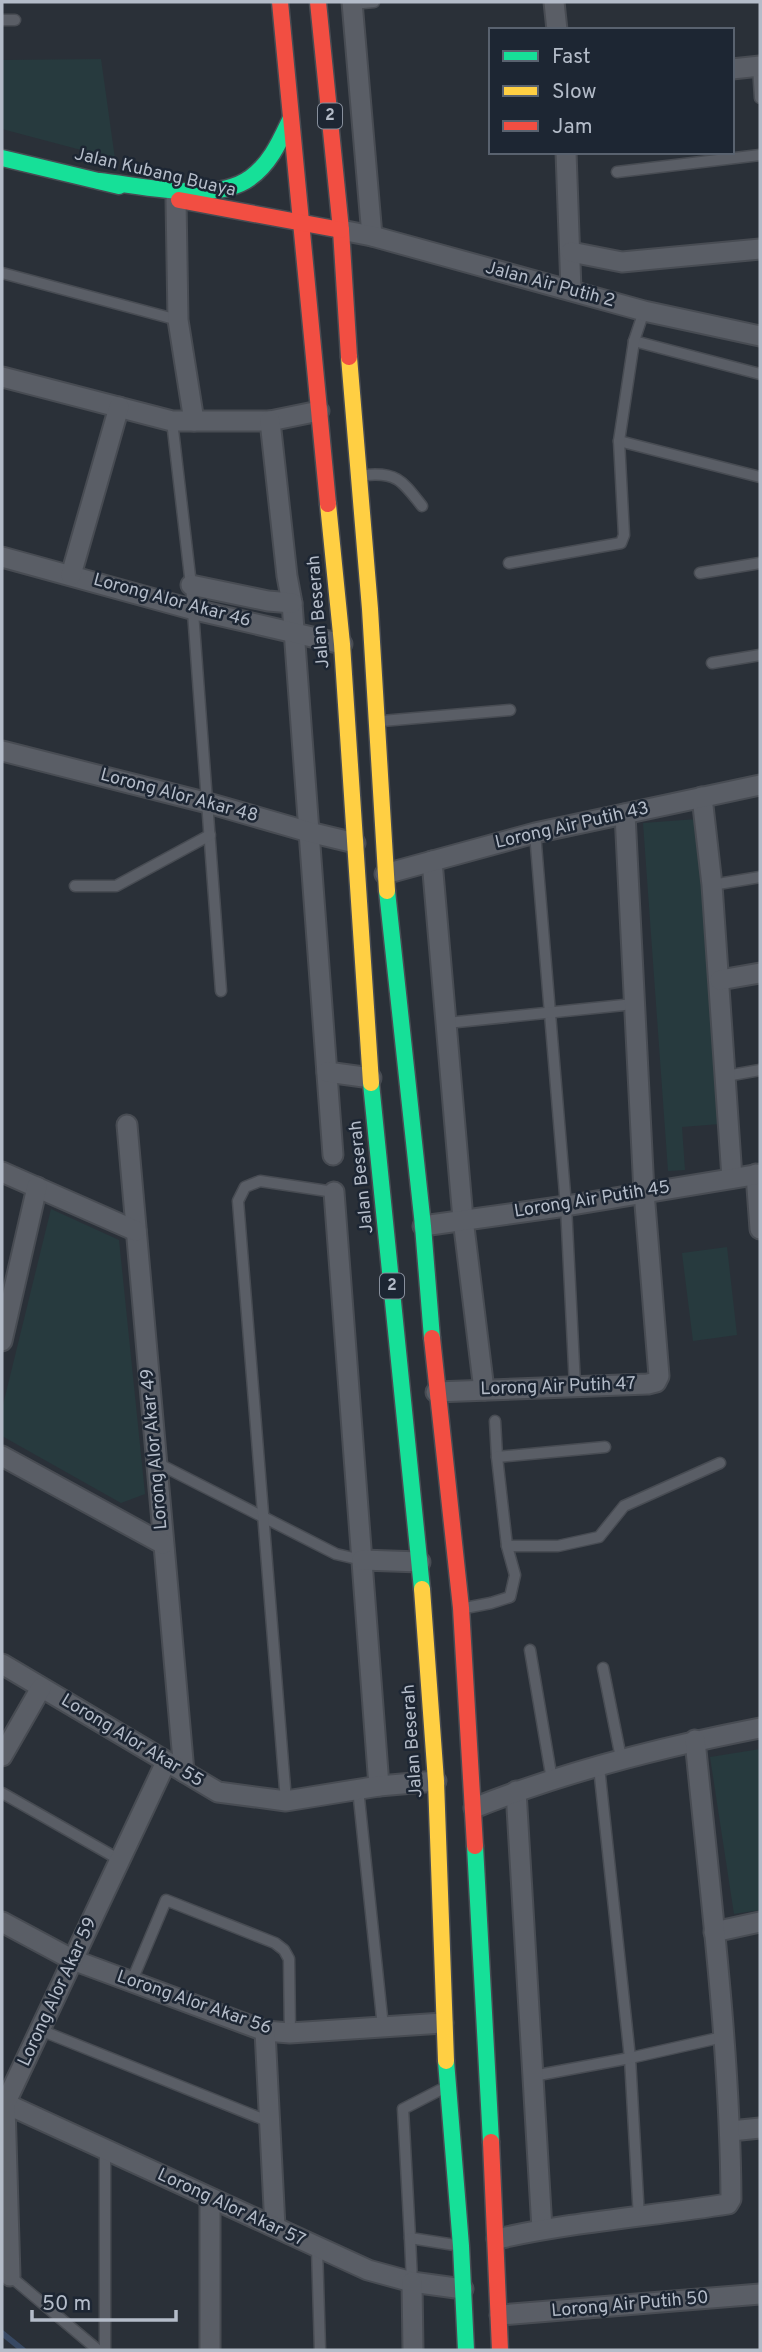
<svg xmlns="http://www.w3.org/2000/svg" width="762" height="2352" viewBox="0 0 762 2352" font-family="Overpass,sans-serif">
<rect width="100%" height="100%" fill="#2a3038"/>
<g fill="#273a3e">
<path d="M101 59 115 159 2 129V60Z"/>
<path d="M697 819 720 1124 682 1127 685 1170 668 1171 643 823Z"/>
<path d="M51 1209 119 1240 145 1494 121 1503 2 1436V1409Z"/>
<path d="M727 1247 737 1335 693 1341 682 1253Z"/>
<path d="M760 1749V1910L734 1914 710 1757Z"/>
</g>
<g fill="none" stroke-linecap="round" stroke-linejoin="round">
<path stroke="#384963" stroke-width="6" d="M2 2333 23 2350"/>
<g stroke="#484c53" stroke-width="13">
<g id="lane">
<path d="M352 4 374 2"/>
<path d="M2 20H15"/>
<path d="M758 66 760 98"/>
<path d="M617 172 760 155"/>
<path d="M2 273 178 320"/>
<path d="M634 341 760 374"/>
<path d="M172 421 191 585 221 991"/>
<path d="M619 441 760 477"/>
<path d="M366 475C398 472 403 482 422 506"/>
<path d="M509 563 621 543 624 535 619 441 634 341 644 311"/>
<path d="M700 573 760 563"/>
<path d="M712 663 760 655"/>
<path d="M382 721 510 710"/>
<path d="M535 833 566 1206 575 1386"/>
<path d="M712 885 760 877"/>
<path d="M75 886H116L210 835"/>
<path d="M447 1023 634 1004"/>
<path d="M726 1076 760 1070"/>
<path d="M495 1421 497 1457"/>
<path d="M157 1463 336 1554 362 1560"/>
<path d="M507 1546 497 1457 605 1447"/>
<path d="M465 1608 491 1603 510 1597 515 1575 507 1546H558L599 1537 624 1506 720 1463"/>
<path d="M530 1650 552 1780"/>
<path d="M603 1668 621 1758"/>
<path d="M599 1767 630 2058 639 2218"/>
<path d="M358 1789 383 2027"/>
<path d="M2 1793 120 1860"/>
<path d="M286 1801 238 1201 245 1187 260 1181 334 1192"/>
<path d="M131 1983 166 1900 275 1943 284 1950 289 1959 290 2033"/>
<path d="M40 2030 270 2122"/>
<path d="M533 2076 630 2058 723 2037"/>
<path d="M440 2090 403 2109 410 2238 455 2245"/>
<path d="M105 2150V2350"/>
<path d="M410 2238 412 2282"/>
<path d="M317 2248 320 2350"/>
<path d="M10 2276 98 2350"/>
</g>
</g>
<g stroke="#484c53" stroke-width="23">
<g id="street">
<path d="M352 2 372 236"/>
<path d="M554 2 557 30"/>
<path d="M732 69 760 66"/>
<path d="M566 152 571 290"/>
<path d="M176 200 178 320 194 421"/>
<path d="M341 230 372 236 644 311 760 336"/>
<path d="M571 252 622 262 760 249"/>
<path d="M2 377 172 421H270L319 411"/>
<path d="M270 421 287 576 292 603 333 1155"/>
<path d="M2 557 191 609 342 644"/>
<path d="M71 575 119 407"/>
<path d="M191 585 268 601 292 603"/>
<path d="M2 751 208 803 309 832 355 843"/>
<path d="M702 797 712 885 732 1178"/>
<path d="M432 861 463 1219 484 1390"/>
<path d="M385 874 535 833 760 785"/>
<path d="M720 980 760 973"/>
<path d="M327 1072 371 1078"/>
<path d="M127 1125 184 1772"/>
<path d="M2 1172 136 1231"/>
<path d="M756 1174 760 1229"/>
<path d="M334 1192 379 1786"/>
<path d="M423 1226 566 1206 760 1174"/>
<path d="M2 1341 37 1187"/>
<path d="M436 1392 648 1384 656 1382 659 1376 644 1192 625 814"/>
<path d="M2 1456 163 1544"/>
<path d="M362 1560 420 1562"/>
<path d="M2 1664 218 1792 286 1801 379 1786 436 1781"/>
<path d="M2 1756 41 1688"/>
<path d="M516 1791 542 2229"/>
<path d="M474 1808C566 1771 662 1747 760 1728"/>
<path d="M2 1922 73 1960 265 2031 290 2033 443 2023"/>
<path d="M714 1932 760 1922"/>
<path d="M265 2031 275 2227"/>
<path d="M2 2102 368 2270 412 2282 463 2289"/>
<path d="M731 2131 760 2128"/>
<path d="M210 2199V2350"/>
<path d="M497 2239C572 2222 652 2216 728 2204L731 2199C730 2046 710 1893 695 1740"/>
<path d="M10 2276 5 2104 166 1762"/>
<path d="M412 2282 413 2350"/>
<path d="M500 2315 760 2294"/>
</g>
</g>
<g stroke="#484c53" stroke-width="19">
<g id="fast">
<path d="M2 158 119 186"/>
<path d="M99 181C140 185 215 204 250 178 270 164 280 141 290 120"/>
<path d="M387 891 423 1226 432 1338"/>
<path d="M371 1083 422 1589"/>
<path d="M475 1846 491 2142"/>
<path d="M446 2061 461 2246 466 2350"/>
</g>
</g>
<g stroke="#484c53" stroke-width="19">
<g id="slow">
<path d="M349 357 370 609 387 891"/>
<path d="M328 504 342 644 371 1083"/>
<path d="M422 1589 436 1781 446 2061"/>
</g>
</g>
<g stroke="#484c53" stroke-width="19">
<g id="jam">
<path d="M280 2 328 504"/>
<path d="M318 2 341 230 349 357"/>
<path d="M179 200 341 230"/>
<path d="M432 1338 461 1608 475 1846"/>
<path d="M491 2142 500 2350"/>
</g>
</g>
<use href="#lane" stroke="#5a5e66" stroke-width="10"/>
<use href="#street" stroke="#5a5e66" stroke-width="19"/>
<use href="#fast" stroke="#16e098" stroke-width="16"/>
<use href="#slow" stroke="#ffcf43" stroke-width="16"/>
<use href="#jam" stroke="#f24e42" stroke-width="16"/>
</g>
<g text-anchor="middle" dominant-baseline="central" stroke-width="5" stroke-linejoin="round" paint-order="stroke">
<g fill="#1d2633" stroke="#878f9c" stroke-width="2">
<rect x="318" y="103.5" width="24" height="25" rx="5"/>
<rect x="380" y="1273.5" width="24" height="25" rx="5"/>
</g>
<g font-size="16" font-weight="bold" fill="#b4bcc9">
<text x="330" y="116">2</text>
<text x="392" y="1286">2</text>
</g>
<g font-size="18" fill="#b4bcc9" stroke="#1d2633">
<text transform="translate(155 173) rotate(13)">Jalan Kubang Buaya</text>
<text transform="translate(550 285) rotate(15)">Jalan Air Putih 2</text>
<text transform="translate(172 601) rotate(15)">Lorong Alor Akar 46</text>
<text transform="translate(319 612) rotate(-95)">Jalan Beserah</text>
<text transform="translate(179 796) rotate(15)">Lorong Alor Akar 48</text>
<text transform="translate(572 826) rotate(-13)">Lorong Air Putih 43</text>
<text transform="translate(362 1177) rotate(-96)">Jalan Beserah</text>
<text transform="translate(592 1200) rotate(-9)">Lorong Air Putih 45</text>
<text transform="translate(558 1387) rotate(-2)">Lorong Air Putih 47</text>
<text transform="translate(155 1449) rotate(-95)">Lorong Alor Akar 49</text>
<text transform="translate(132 1741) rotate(31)">Lorong Alor Akar 55</text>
<text transform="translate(413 1741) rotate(-94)">Jalan Beserah</text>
<text transform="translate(58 1992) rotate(-65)">Lorong Alor Akar 59</text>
<text transform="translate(194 2003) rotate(19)">Lorong Alor Akar 56</text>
<text transform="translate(231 2208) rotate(25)">Lorong Alor Akar 57</text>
<text transform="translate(630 2305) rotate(-5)">Lorong Air Putih 50</text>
</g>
</g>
<rect width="762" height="2352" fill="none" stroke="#b4bcc9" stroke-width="7"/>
<rect x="489" y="28" width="245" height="126" fill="#1d2633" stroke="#59626f" stroke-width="2"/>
<rect x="503" y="51" width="35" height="10" fill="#16e098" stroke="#59626f" stroke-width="2"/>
<text x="552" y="63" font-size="21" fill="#b4bcc9">Fast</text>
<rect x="503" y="86" width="35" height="10" fill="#ffcf43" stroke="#59626f" stroke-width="2"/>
<text x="552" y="98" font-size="21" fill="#b4bcc9">Slow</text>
<rect x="503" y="121" width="35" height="10" fill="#f24e42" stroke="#59626f" stroke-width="2"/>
<text x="552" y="133" font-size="21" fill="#b4bcc9">Jam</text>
<path d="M32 2310v10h144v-10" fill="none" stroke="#b4bcc9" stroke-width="3.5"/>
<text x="42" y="2310" font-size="21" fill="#b4bcc9" stroke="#1d2633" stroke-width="5" paint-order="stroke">50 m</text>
</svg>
